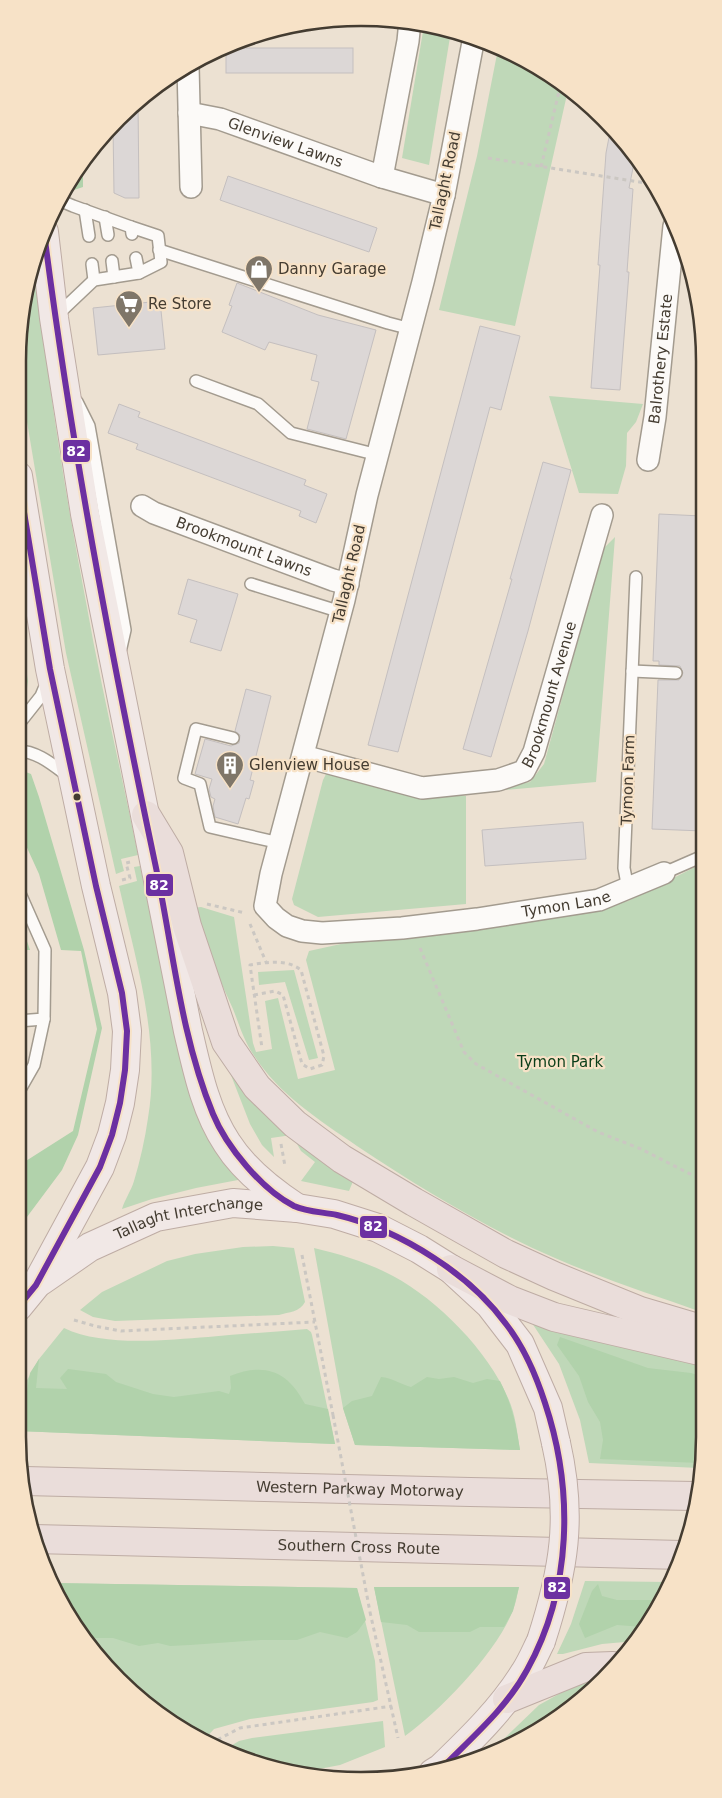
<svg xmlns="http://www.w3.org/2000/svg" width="722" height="1798" viewBox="0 0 722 1798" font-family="'DejaVu Sans',sans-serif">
<rect width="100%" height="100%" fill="#ece1d2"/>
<g fill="#bfd8b8">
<path d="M424 25 451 31 429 165 402 158Z"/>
<path d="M498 49 552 75 568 90 515 326 439 310 477 156Z"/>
<path d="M35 257C46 373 64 488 86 602 101 687 121 771 138 855L121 859 124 871 116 874 66 653 26 416 18 356Z"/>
<path d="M549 396 643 404 636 422 627 433 626 466 618 494 579 493Z"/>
<path d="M615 537 596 782 481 792 530 782 544 764 603 549Z"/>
<path d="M18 616 28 681 25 703 18 715Z"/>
<path d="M326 774 426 792 466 796V904L318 917 294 905 292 899 323 780Z"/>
<path d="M703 863 704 1313C654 1295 603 1279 555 1258 486 1228 420 1188 357 1146 319 1120 278 1094 253 1054 244 1041 239 1024 233 1009 218 976 203 943 192 908L201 907 234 917 253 1043 256 1052 272 1049 265 1001 278 998 298 1079 335 1070 306 960 309 951 359 940 548 919 628 901Z"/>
<path d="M140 866 177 1042 239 1174 238 1180 196 1188 152 1199 122 1209C125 1199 131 1191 134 1181 140 1161 145 1139 148 1118 161 1040 136 962 119 886L137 881 134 867Z"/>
<path d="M294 970 318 1058 309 1060 285 982 259 985 258 972Z"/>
<path d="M229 1070 356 1174 349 1191 301 1181 315 1162 301 1151 292 1135 271 1138 274 1157 262 1145 250 1124Z"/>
<path d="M273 1246 294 1248 305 1302C300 1312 289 1312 279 1315L115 1321 93 1317 80 1310 102 1292 167 1261 195 1254 243 1247Z"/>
<path d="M314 1248C340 1254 369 1263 393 1276 438 1300 488 1351 508 1398 516 1415 517 1433 520 1450L355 1445 343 1408Z"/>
<path d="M530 1320 704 1364V1437L699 1468 589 1463 580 1420 559 1364Z"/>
<path d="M64 1328C103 1347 165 1340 208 1337 241 1334 274 1332 307 1329L311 1332 312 1335 335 1444 18 1431V1396L39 1359Z"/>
<path d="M585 1581 668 1582 636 1641 602 1644 563 1654H557L571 1624Z"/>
<path d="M52 1583 357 1588 375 1661 378 1700 373 1702 250 1719 214 1729 203 1741 189 1735 103 1663 63 1608Z"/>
<path d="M374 1587H519C517 1595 516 1603 513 1610 498 1651 440 1711 405 1736Z"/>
<path d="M598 1679 552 1723 486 1756 539 1705 568 1689Z"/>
<path d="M383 1721 385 1747 340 1765 298 1773 251 1762 224 1750 239 1741 252 1738Z"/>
</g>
<g fill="#b1d2ab">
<path d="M83 162V187L71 191V179Z"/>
<path d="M18 769 31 774 39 797 84 950 102 1028 78 1135 62 1170 18 1229V1166L73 1131 97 1029 81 951 61 950 39 874 18 828Z"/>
<path d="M18 915 30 950H18Z"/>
<path d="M560 1337 648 1368 691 1373 704 1377V1437L700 1463 600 1459 603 1440 600 1422 588 1402 579 1376 557 1345Z"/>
<path d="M39 1359 36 1388 67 1389 60 1378 68 1369 106 1374 116 1382 153 1394 174 1397 219 1391 229 1394 231 1388 230 1376C265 1362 288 1371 305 1404L328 1409 335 1444 18 1431V1404L26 1398 30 1373Z"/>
<path d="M381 1377C392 1378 400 1384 411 1387L427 1377 439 1379 454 1377 473 1383 487 1379 500 1381C512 1405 516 1424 520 1450L355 1445 343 1408 352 1401 372 1396Z"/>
<path d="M52 1583 357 1588 366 1620 357 1632 347 1638 320 1632 297 1640H261L190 1645 170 1646 158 1643 139 1646 113 1638H93L80 1627H77L63 1608Z"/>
<path d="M598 1584 602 1596 617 1600H658L643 1627 617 1625 585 1638 579 1624 592 1591Z"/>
<path d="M374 1587H519L513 1611 504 1627H480L470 1632H419L407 1625 381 1622Z"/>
</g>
<g fill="#dcd7d6" stroke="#c4bfbf">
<rect x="226" y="48" width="127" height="25"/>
<path d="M138 102 139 198H125L114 193 113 125Z"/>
<path d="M611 127 619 135 635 158 629 188 633 189 627 272H629L620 390 591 388 600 265H598L606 153Z"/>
<path d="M228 176 377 228 369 252 220 200Z"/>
<path d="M237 283 318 315 376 330 346 439 307 429 319 382 311 380 317 355 269 342 265 350 222 332 232 306 229 305Z"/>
<path d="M160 301 165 349 98 355 93 308Z"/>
<path d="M480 326 520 336 501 410 490 407 398 752 368 745Z"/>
<path d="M119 404 140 412 138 417 306 480 304 485 327 494 316 523 299 516 301 511 136 449 138 444 108 433Z"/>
<path d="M543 462 571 470 528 631 491 757 463 749 512 579H510Z"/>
<path d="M659 514 702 516 703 831 652 829 658 680H679L683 673 680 666 659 665V661H653Z"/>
<path d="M188 579 238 594 221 651 190 642 197 620 178 614Z"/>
<path d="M246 689 271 696 250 780 254 781 249 799 246 798 238 824 215 817 213 806 215 799 211 797 209 789 212 779 195 774 205 739 231 746 239 743 240 735 235 731Z"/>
<path d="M583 822 586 859 485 866 482 830Z"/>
</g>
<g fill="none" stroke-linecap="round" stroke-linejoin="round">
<g stroke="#a39b8f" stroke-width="14">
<g id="service">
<path d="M59 200 73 206 131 227 132 234"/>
<path d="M85 210 89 236"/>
<path d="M105 217 108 235"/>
<path d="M131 227 158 236 161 262 139 273"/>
<path d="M159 250 388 323 411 329"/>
<path d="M112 261 114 277"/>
<path d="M92 264 94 280"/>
<path d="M56 316 94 280 139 273 136 258"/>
<path d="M196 381 258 404 291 433 378 455"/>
<path d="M77 402 89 426 125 630 120 652"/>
<path d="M251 584 341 612"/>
<path d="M632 671 676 673"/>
<path d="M18 725 41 696 47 682"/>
<path d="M233 738 196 729 184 778 200 784 210 827 280 843"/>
<path d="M18 751C37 751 53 765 68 776"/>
<path d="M664 873 703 856"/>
<path d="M18 889 45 950 44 1019 18 1021"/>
<path d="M628 889 624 868 636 577"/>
<path d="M18 1093 34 1065 44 1019"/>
</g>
</g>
<g stroke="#a39b8f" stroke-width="24">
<g id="minor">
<path id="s1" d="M474 37 444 195 423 282 367 495 344 600 271 874 265 906 276 918 287 926 302 931 322 933 402 928 477 919 599 900 664 873"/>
<path d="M188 66 191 187"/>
<path id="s2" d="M189 113 220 119 382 177 444 195"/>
<path d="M382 177 408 41 410 21"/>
<path id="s3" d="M648 460 655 417 674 226"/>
<path id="s4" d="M142 506 154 513 333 580 348 584"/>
<path id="s5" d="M303 756 422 788 498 780 524 771 534 752 602 515"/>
</g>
</g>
<g stroke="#beaca4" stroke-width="30">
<g id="primary">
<path d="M44 232 54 318 85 514 188 1031C197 1069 205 1110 227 1143 244 1170 271 1191 297 1208"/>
<path d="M18 476 50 669 96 886 122 993 127 1031 125 1070 120 1103 112 1135 100 1167 36 1285 18 1307"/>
<path id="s6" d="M41 1281 90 1247 156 1217 233 1203 297 1208 334 1214 378 1228 419 1249 451 1269 490 1305 520 1344 548 1408 556 1443"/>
<path d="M433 1773 441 1768C472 1738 502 1709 525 1672 531 1663 536 1651 541 1641"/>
</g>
</g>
<g stroke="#beaca4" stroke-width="30">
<g id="motorway">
<path d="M146 815 169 853 187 926 226 1042 257 1087 295 1124 342 1159 414 1202 506 1254 554 1276 640 1311 704 1330"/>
<path d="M451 1269 510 1300 554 1317 704 1352"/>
<path id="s7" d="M25 1481 470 1492 695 1496"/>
<path id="s8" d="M34 1539 682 1555"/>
<path d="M507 1699 586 1667 613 1666"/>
</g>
</g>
<g stroke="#cbc7c2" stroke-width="3" stroke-dasharray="4 4" stroke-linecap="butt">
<path d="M488 158 652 184"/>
<path d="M541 167 561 83"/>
<path d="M122 880 130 878 126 863 130 862"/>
<path d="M207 904 245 913"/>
<path d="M250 924 266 962"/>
<path d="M420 948 464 1052 476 1064 598 1132 641 1149 704 1181"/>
<path d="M254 995 275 991 283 995 302 1064 310 1069 322 1065 324 1056 301 970C287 959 267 962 250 965L262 1048"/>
<path d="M281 1144 285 1166"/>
<path d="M302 1255 333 1415"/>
<path d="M74 1320 95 1326 121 1331 315 1322"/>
<path d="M370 1612 398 1738"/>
<path d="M212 1745 215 1741 240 1728 392 1706"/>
</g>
<use href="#service" stroke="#fcfaf8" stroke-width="11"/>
<use href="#minor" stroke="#fcfaf8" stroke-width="21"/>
<use href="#primary" stroke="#f1e8e6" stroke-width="28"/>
<use href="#motorway" stroke="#eaddda" stroke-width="28"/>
<g stroke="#beaca4" stroke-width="30" stroke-linecap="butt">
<path id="primary-bridge" d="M541 1641C564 1570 573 1517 556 1443"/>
</g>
<path stroke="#cbc7c2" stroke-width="3" stroke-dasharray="4 4" stroke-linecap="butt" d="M333 1415 370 1612"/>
<use href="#primary-bridge" stroke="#f1e8e6" stroke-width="28"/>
<g stroke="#f7e2c7" stroke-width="10">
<g id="bus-1">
<path d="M44 232C71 444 111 654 155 863 173 947 180 1034 213 1114 226 1146 262 1190 294 1206 307 1212 323 1212 337 1215 371 1223 405 1239 434 1258 462 1276 487 1298 506 1324 524 1347 536 1375 545 1403 574 1490 572 1589 527 1670 506 1709 470 1739 440 1770"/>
<path d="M18 476 50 669 96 886 122 993 127 1031 125 1070 120 1103 112 1135 100 1167 36 1285 18 1307"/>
</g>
</g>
<use href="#bus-1" stroke="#6c30a1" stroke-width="6"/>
</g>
<defs>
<g id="shop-pin" transform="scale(1.4375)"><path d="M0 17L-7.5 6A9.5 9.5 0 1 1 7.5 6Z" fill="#7f7669" stroke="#f7e2c7"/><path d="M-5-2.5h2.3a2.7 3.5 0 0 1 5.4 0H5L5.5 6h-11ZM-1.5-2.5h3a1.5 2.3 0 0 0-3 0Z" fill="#fff"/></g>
<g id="supermarket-pin" transform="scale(1.4375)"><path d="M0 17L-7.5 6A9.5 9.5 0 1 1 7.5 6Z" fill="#7f7669" stroke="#f7e2c7"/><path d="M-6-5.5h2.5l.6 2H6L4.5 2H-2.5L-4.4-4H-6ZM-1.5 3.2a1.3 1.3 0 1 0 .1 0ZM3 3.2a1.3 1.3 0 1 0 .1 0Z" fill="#fff"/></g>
<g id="building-pin" transform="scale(1.4375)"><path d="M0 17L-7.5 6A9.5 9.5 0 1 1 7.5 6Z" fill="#7f7669" stroke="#f7e2c7"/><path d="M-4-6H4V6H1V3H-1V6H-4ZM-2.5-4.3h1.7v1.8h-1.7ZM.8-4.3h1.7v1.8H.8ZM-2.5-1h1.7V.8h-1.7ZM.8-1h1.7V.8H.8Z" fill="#fff"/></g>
</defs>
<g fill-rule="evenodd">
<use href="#shop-pin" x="259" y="269"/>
<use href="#supermarket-pin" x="129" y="304"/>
<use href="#building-pin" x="230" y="765"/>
</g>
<circle fill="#443c31" stroke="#f7e2c7" stroke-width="2" cx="77" cy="797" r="4.5"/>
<g text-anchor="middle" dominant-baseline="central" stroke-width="4.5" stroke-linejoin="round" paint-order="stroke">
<g font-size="15" fill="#443c31" stroke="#f7e2c7">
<text stroke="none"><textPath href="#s2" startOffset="101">Glenview Lawns</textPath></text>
<text transform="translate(445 181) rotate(-78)">Tallaght Road</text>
<text stroke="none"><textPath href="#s3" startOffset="102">Balrothery Estate</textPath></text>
<text stroke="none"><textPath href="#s4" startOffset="110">Brookmount Lawns</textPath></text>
<text transform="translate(349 574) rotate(-77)">Tallaght Road</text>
<text stroke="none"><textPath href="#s5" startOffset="308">Brookmount Avenue</textPath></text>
<text transform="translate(628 780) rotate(-88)">Tymon Farm</text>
<text stroke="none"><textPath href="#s1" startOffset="1206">Tymon Lane</textPath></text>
<text stroke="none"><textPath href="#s6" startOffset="164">Tallaght Interchange</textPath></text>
<text stroke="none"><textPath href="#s7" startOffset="335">Western Parkway Motorway</textPath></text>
<text stroke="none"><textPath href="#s8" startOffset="325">Southern Cross Route</textPath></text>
</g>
<g font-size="15" fill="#443c31" stroke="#f7e2c7" text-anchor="start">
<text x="278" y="269">Danny Garage</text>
<text x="148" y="304">Re Store</text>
<text x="249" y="765">Glenview House</text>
</g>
<g font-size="15" fill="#0a3d18" stroke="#f7e2c7">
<text x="560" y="1062">Tymon Park</text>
</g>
</g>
<path d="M0 0H722V1798H0ZM361 26H361A335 335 0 0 1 696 361V1437A335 335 0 0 1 361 1772H361A335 335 0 0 1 26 1437V361A335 335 0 0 1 361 26Z" fill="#f7e2c7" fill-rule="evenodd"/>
<path fill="none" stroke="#443c31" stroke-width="2.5" d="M361 26H361A335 335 0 0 1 696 361V1437A335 335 0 0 1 361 1772H361A335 335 0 0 1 26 1437V361A335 335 0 0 1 361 26Z"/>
<g stroke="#f7e2c7" stroke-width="2">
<rect x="62" y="439" width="29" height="24" rx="5" fill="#6c30a1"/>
<rect x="145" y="873" width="29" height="24" rx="5" fill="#6c30a1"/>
<rect x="359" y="1215" width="29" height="24" rx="5" fill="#6c30a1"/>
<rect x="543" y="1576" width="28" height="24" rx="5" fill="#6c30a1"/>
</g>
<g font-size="14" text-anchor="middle" font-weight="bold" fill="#fff">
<text x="76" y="456">82</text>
<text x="159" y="890">82</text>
<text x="373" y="1231">82</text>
<text x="557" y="1592">82</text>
</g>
</svg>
